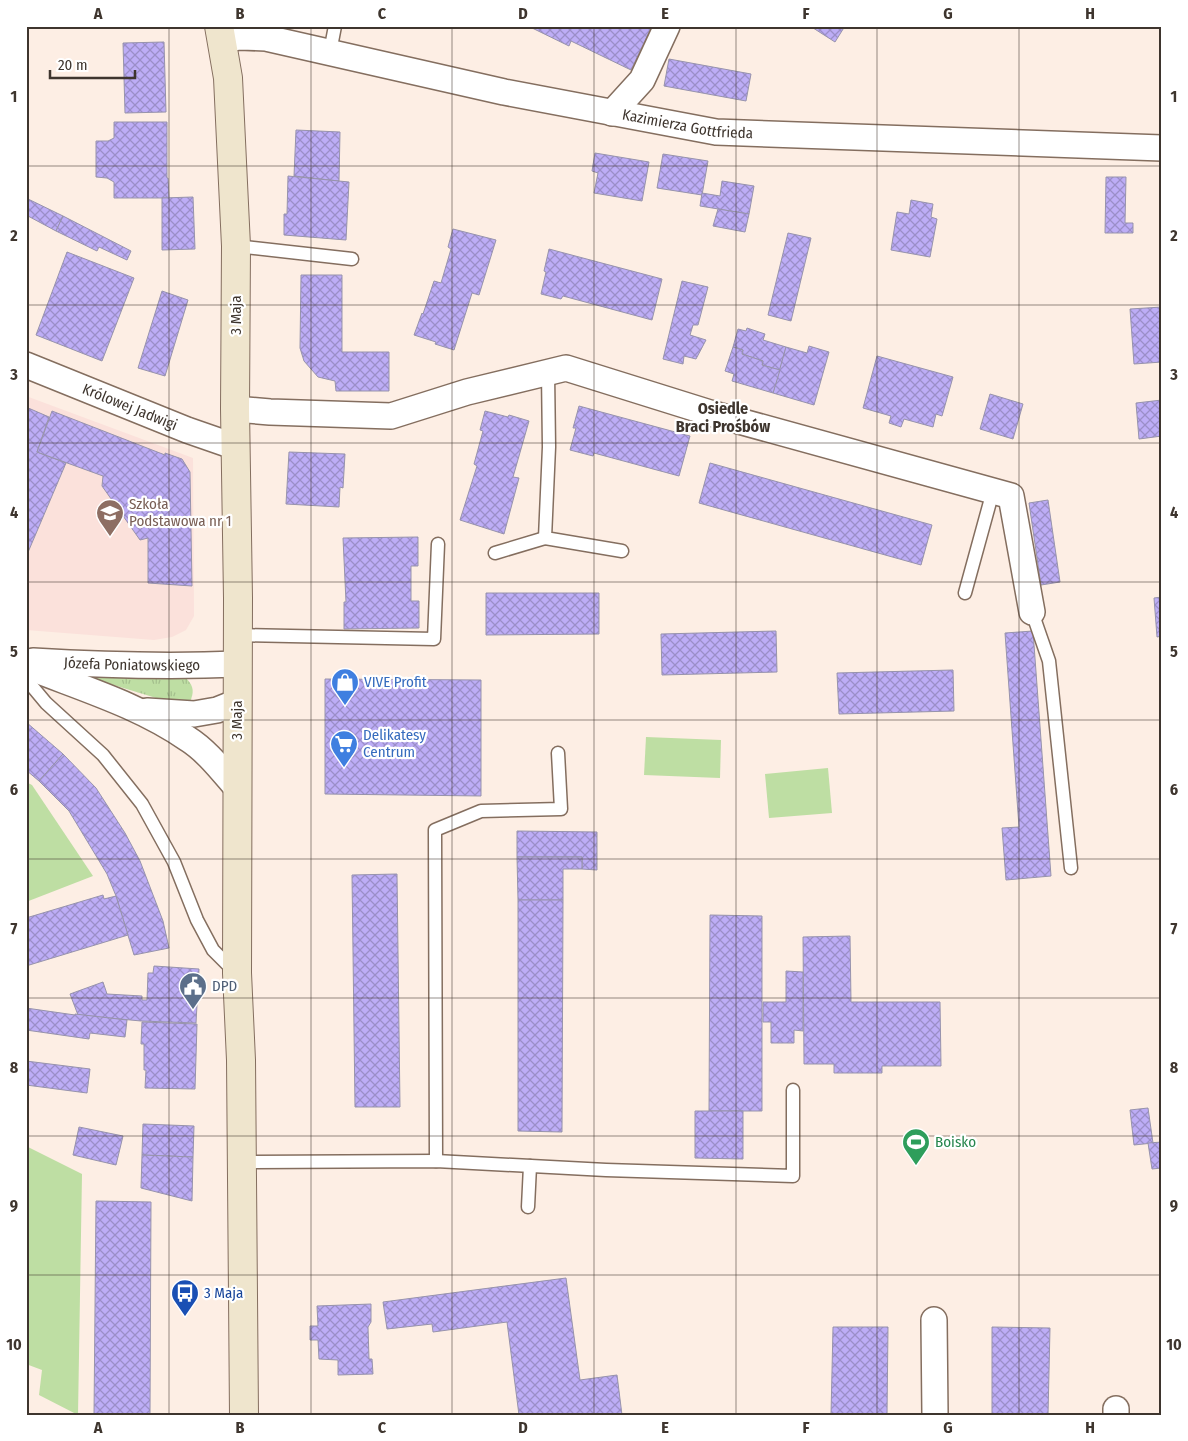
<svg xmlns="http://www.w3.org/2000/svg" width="1188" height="1441" viewBox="0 0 1188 1441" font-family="'Fira Sans Condensed',sans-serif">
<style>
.education{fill:#fbe1db}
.grass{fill:url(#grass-tufts)}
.park{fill:#bedea3}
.building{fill:url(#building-cross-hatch);stroke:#9793ac}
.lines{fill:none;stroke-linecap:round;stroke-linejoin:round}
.lane-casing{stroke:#846e5f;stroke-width:15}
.street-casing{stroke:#846e5f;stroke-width:28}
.secondary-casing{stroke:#846e5f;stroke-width:30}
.lane{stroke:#fff;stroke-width:12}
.street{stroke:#fff;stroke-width:25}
.secondary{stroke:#efe5cd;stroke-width:28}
.grid{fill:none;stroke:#3e352e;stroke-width:1;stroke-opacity:0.55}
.labels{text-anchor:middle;stroke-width:4.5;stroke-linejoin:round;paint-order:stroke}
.street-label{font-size:15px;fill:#3e352e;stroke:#fff}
.education-label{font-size:15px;fill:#785e54;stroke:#fff;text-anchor:start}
.shop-label{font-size:15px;fill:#366cbe;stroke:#fff;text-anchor:start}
.service-label{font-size:15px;fill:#4e5e75;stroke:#fff;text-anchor:start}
.leisure-label{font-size:15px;fill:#27864d;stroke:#fff;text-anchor:start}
.transit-label{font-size:15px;fill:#164399;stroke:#fff;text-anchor:start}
.neighbourhood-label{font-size:16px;font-weight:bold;fill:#3e352e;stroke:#fff}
.neatline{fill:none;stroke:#3e352e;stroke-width:2}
.grid-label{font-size:16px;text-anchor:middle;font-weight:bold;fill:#3e352e}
</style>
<defs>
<pattern id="grass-tufts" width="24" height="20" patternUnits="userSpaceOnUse" patternTransform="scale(1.25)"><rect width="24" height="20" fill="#bedea3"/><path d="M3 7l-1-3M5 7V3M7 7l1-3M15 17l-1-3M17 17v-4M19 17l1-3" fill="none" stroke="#a4bf8d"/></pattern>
<pattern id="building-cross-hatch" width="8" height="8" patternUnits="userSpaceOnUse" patternTransform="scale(1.25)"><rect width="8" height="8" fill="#bdadf6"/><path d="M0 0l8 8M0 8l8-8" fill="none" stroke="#9b8ec8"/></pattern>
</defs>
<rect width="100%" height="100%" fill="#fdeee4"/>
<path class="education" d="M26,396l167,62 1,158 -8,14 -14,7 -18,3 -128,-10z"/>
<path class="grass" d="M95,676l92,3c7,8 7,13 3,23l-11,3 -85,-26z"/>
<g class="park">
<path d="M646,737l75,3 -1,38 -76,-3z"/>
<path d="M828,768l4,45 -63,5 -4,-44z"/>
<path d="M26,782l6,3 61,91 -67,26z"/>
<path d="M26,1146l56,28 -4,241 -39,-20 3,-25 -16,-6z"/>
</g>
<g class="building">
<path d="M528,26h120l3,2 -20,42 -60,-29 -2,5z"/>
<path d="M810,26h35l-10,16z"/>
<path d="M164,42l2,70 -41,1 -2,-70z"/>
<path d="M669,59l82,15 -5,27 -82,-15z"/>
<path d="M114,122h53v56h1l1,20h-55v-16l-7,-4 -11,-1v-36h12l6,-3z"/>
<path d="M296,130l44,2 -1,49 -45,-5z"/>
<path d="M595,153l54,9 -7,39 -48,-8 4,-20 -6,-2z"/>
<path d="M663,154l45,7 -6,34 -45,-7z"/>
<path d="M288,176l61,6 -3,58 -62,-5v-21h3z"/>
<path d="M1106,177h20l-1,46h8v10h-28z"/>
<path d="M722,181l32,5 -5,28 -49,-8 2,-13 18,3z"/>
<path d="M193,197l2,52 -33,1v-52z"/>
<path d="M26,198l37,18 -7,15 -28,-15 -2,3z"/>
<path d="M911,200l22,4 -2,13 6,2 -7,38 -39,-7 6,-38 12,2z"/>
<path d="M718,209l31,5 -4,18 -32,-6z"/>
<path d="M63,216l68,35 -4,9 -28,-13 -2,4 -41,-20z"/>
<path d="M453,229l43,11 -17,55 -7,-2 -18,57 -19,-6 1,-2 -22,-7 8,-22 1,1 11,-33 7,2 10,-34 -3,-2z"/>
<path d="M788,233l23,5 -20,83 -23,-6z"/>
<path d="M549,249l113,30 -10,41 -89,-24 -2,3 -20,-5 5,-22 -2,-1z"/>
<path d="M67,252l67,26 -32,83 -66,-26z"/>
<path d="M301,275h41v77h47v39h-53l-1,-10 -17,-4 -14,-16 -4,-13z"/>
<path d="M682,281l26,6 -10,38h-5l-3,10 16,5 -10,19 -12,-3 -1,8 -20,-5z"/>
<path d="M162,291l26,9 -23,76 -27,-8z"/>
<path d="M1162,307v55l-28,2 -4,-55z"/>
<path d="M747,328l18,6 -2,6 23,7 -6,23 -18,-5 1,-4 -21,-7 1,-4 -10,-3 5,-18 8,2z"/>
<path d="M809,346l20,6 -15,53 -41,-12 13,-46 21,6z"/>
<path d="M733,347l10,3 -1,4 21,7 -1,4 18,5 -7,23 -41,-12 2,-7 -9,-3z"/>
<path d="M877,356l76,21 -11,39 -6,-2 -3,13 -29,-8 -3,8 -12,-4 2,-7 -28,-8z"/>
<path d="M990,394l33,10 -10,35 -33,-10z"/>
<path d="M1162,400v36l-23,3 -3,-36z"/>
<path d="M579,406l111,30 -11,40 -85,-23 -1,3 -23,-6 6,-22h-3z"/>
<path d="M26,407l23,10 -12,35 29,11 -40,94z"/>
<path d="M52,411l113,44v-2l17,6 8,13 2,114 -44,-3v-45l-8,2 -38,-54 1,-10 -66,-24z"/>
<path d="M485,411l23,6 1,-2 20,6 -16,56 6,1 -15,56 -44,-14 17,-54 -3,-2 9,-33 -3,-1z"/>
<path d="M289,452l56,2 -2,34 -3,-1 -1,20 -53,-3z"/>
<path d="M710,463l222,62 -11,40 -222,-62z"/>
<path d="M1048,500l12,82 -19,3 -12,-82z"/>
<path d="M418,537v29h-7v35h8v27l-75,1v-27h2l-3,-64z"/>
<path d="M486,593h113v41l-113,1z"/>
<path d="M1162,597v39l-5,1 -3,-39z"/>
<path d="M776,631l1,41 -115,3 -1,-41z"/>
<path d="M1033,631l18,245 -45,4 -4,-52 17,-1 -14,-194z"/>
<path d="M953,670l1,41 -115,3 -2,-41z"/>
<path d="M325,679l156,1v116l-156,-2z"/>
<path d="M26,722l37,32 -24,27 -13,-11z"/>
<path d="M63,754l33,34 29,45 15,28 23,60 6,27 -35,7 -18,-59 -9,-22 -38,-63 -30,-30z"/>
<path d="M517,831l80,1v38l-15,-1v-12h-65z"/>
<path d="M517,857h65v12h-19v31h-45z"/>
<path d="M397,874l3,233h-45l-3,-232z"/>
<path d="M103,895l1,4 12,-3 12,39 -102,31v-48z"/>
<path d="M518,900h45l-1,232 -44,-1z"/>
<path d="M710,915l52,1v195h-53z"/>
<path d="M850,936l1,66h89l1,64h-59v7h-48v-9h-30l-1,-127z"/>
<path d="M154,966l45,3 -3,54 -55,-2 -63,-6 -8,-21 33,-12 4,12 35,2v4h5l1,-27h5z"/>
<path d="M786,971l17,1v59l-9,-1v13h-23v-21h-8v-20h23z"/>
<path d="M26,1008l49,7v-1l52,6 -2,17 -35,-4 -1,6 -63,-9z"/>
<path d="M142,1022l55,2 -2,65 -50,-1 1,-18h-2v-26h-3z"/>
<path d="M26,1061l64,8 -3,24 -61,-8z"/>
<path d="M1148,1108l5,35 -19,2 -4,-35z"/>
<path d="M695,1111h48v48l-48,-1z"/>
<path d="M143,1124l51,2 -1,31 -51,-2z"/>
<path d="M79,1127l44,9 -7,29 -43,-10z"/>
<path d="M1162,1142v26l-10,1 -4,-26z"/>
<path d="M142,1155l51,2 -1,44 -51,-13z"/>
<path d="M96,1201l55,1 -1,213h-56z"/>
<path d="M566,1278l14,102 37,-5 5,40h-103l-12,-93 -74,10 -1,-8 -45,5 -4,-27z"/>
<path d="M371,1304v18l-3,5 1,32h3l1,15 -35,1v-15l-19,-1 -1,-19h-8v-14h8l-1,-20z"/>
<path d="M833,1327h55l-1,88h-56z"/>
<path d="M992,1327l58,1 -2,87h-56z"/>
</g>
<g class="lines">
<g class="lane-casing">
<g id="lane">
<path d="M330,52l5,-26"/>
<path d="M236,246l116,13"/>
<path d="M548,373l1,74 -4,91 77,13"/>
<path d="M495,553l50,-15"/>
<path d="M965,593l28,-102"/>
<path d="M1032,612l17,49 22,207"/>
<path d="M237,635l197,4 4,-95"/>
<path d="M26,679l20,24 57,52 39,49 32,58 23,58 16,30 22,22"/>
<path d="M436,1161l-1,-331 46,-19 80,-2 -3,-56"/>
<path d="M241,1162l195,-1 170,9 187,6v-86"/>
<path d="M528,1207l2,-41"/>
</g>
</g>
<g class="street-casing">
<g id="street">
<path id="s1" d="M222,40l18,-3 26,1 238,54 212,40 446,16"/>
<path d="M612,113l30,-33 25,-54"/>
<path id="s2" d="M26,365l161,65 49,17"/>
<path d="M235,409l35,3 121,4 76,-24 99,-24 144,45 301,83 21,116"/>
<path id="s3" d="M33,661c68,4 136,6 204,3"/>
<path d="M26,666c55,22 113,39 162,73 19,12 34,32 49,49"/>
<path d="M147,711l47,3 23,-4 20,-8"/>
<path d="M934,1320l1,95"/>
<path d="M1116,1415v-6"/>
</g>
</g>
<g class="secondary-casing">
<path id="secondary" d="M219,26l9,52 8,168 -1,163 3,189 -1,375 4,87 3,355"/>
</g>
<use href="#lane" class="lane"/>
<use href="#street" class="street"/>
<use href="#secondary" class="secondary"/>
</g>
<path class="grid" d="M169,26v1389M311,26v1389M452,26v1389M594,26v1389M736,26v1389M877,26v1389M1019,26v1389M26,166h1136M26,305h1136M26,443h1136M26,582h1136M26,720h1136M26,859h1136M26,998h1136M26,1136h1136M26,1275h1136"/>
<defs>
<g id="school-pin" transform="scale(1.4375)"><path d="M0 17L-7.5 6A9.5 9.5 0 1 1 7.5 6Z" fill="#8d6e63" stroke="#fff"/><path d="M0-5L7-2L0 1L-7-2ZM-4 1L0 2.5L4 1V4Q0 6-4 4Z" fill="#fff"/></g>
<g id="shop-pin" transform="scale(1.4375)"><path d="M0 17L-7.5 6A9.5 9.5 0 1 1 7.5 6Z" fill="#3f7fe0" stroke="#fff"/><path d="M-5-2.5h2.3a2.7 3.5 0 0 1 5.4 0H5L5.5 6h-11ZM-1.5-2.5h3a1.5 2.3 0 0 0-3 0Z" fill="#fff"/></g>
<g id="supermarket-pin" transform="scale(1.4375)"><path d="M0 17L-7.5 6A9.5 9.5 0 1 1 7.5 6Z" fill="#3f7fe0" stroke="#fff"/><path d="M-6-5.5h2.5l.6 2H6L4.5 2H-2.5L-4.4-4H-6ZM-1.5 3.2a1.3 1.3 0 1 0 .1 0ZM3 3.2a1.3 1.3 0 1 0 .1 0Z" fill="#fff"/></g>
<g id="civic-pin" transform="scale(1.4375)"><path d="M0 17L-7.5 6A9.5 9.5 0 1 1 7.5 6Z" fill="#5c6f8a" stroke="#fff"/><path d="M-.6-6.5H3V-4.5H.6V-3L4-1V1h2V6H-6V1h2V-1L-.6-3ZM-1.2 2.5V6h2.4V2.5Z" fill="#fff"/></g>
<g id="stadium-pin" transform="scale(1.4375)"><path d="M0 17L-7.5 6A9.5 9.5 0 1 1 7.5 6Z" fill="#2e9e5b" stroke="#fff"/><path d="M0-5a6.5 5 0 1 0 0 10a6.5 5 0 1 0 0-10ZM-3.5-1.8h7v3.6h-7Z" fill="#fff"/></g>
<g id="bus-pin" transform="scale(1.4375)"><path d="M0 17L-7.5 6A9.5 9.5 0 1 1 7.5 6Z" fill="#1a4fb4" stroke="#fff"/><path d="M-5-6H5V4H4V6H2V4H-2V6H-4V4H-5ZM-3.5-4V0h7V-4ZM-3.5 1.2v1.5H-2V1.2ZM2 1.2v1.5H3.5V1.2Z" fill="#fff"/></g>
</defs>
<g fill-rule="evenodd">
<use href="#school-pin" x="110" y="513"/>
<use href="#shop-pin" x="345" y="682"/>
<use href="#supermarket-pin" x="344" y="744"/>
<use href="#civic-pin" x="193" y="986"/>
<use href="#stadium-pin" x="916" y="1142"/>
<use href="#bus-pin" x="185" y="1293"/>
</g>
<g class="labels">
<g class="street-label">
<text dy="5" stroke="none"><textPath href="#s1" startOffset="475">Kazimierza Gottfrieda</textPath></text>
<text transform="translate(236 315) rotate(-90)" y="5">3 Maja</text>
<text dy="5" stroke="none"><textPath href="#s2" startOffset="112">Królowej Jadwigi</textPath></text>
<text dy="5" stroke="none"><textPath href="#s3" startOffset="99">Józefa Poniatowskiego</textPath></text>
<text transform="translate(237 720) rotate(-90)" y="5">3 Maja</text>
</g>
<g class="education-label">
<text x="129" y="509">Szkoła<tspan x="129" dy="17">Podstawowa nr 1</tspan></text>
</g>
<g class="shop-label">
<text x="364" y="687">VIVE Profit</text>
<text x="363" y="740">Delikatesy<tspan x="363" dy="17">Centrum</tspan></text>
</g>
<g class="service-label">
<text x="212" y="991">DPD</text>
</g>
<g class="leisure-label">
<text x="935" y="1147">Boisko</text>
</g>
<g class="transit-label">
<text x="204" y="1298">3 Maja</text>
</g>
<g class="neighbourhood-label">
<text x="723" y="414">Osiedle<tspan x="723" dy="18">Braci Prośbów</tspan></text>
</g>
</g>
<rect width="1188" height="1441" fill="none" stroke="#ffffff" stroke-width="55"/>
<path d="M50 70v8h85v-8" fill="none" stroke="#3e352e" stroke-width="2.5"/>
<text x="58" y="70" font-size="15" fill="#3e352e" stroke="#ffffff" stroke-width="4" paint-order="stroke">20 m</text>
<rect x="28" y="28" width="1132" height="1386" class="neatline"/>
<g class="grid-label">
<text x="98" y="19">A</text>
<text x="240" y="19">B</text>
<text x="382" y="19">C</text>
<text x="523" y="19">D</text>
<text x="665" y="19">E</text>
<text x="806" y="19">F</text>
<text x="948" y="19">G</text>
<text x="1090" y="19">H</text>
<text x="14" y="102">1</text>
<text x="1174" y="102">1</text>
<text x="14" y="241">2</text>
<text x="1174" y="241">2</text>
<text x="14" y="380">3</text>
<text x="1174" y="380">3</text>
<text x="14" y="518">4</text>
<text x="1174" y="518">4</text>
<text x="14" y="657">5</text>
<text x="1174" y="657">5</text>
<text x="14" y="795">6</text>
<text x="1174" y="795">6</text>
<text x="14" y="934">7</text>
<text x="1174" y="934">7</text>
<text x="14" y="1073">8</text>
<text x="1174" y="1073">8</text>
<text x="14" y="1211">9</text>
<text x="1174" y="1211">9</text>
<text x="14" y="1350">10</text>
<text x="1174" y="1350">10</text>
<text x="98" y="1433">A</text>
<text x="240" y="1433">B</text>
<text x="382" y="1433">C</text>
<text x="523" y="1433">D</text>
<text x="665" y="1433">E</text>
<text x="806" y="1433">F</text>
<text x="948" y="1433">G</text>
<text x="1090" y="1433">H</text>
</g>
</svg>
